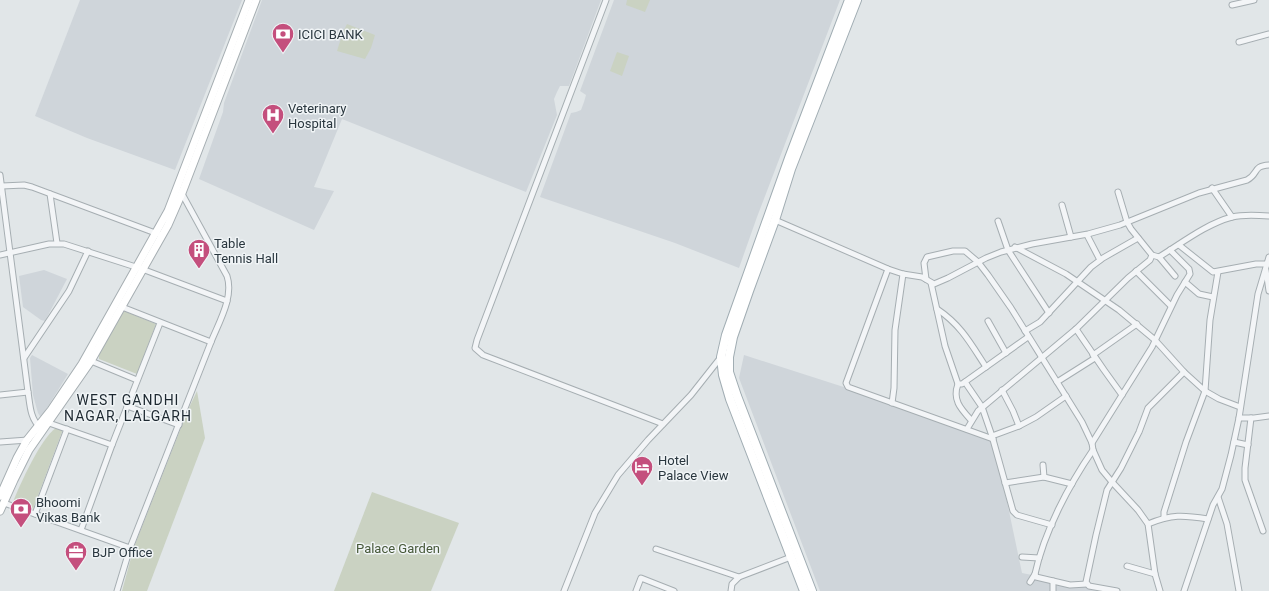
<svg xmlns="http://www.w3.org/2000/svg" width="1269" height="591" viewBox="0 0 1269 591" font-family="Roboto,sans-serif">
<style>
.built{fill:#cfd5da}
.green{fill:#cad2c2}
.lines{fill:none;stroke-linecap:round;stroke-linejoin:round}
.street-casing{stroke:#a6aeb2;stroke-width:7}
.secondary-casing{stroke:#a6aeb2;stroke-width:9}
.primary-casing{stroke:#a1adb3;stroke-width:10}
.street{stroke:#f3f5f7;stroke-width:5}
.secondary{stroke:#fff;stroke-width:7}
.primary{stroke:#fff;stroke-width:8}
.labels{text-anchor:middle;stroke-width:3;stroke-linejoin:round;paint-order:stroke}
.poi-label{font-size:13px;fill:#2a373f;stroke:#f0f4f6;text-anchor:start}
.park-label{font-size:13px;fill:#475939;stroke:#f0f4f6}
.neighbourhood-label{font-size:14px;letter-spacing:1px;fill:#1d2830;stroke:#f0f4f6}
</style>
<rect width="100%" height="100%" fill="#e1e6e8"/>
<g class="built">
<path d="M80,0h162l-67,170 -88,-32 -52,-22z"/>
<path d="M262,0h339l-32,86h-9l-3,6 -3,7 3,16 -31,77 -54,-21 -130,-52 -28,68 20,4 -20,39 -115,-51 24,-67 1,-9z"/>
<path d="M614,0h226l-83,217 -18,51 -64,-25 -135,-46 31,-84 5,-1 5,-2 3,-8 2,-7 -6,-4z"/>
<path d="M44,270l23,9 -22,42 -4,-1 -18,-13 -4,-31z"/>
<path d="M32,355l36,19 -26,42h-2l-2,-3 -5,-18 -3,-37z"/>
<path d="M744,355l249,80 29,138 90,18h-292l-81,-213z"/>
</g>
<g class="green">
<path d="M627,0h23l-5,12 -19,-7z"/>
<path d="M347,24l28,11 -4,13 -6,11 -28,-8 6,-19z"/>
<path d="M617,52l12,4 -7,20 -12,-5z"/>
<path d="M124,311l32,13 -19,50 -38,-15v-5z"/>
<path d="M197,391l8,47 -58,153h-25l12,-44 54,-137z"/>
<path d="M56,428l6,1v3l-29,77 -20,-7c7,-18 28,-64 43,-74z"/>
<path d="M372,492l87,31 -28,68h-97z"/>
</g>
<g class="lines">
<g class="street-casing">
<g id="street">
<path d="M606,0l-129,340 -2,8 8,7 180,69"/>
<path d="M1232,5l22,-5"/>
<path d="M1239,42l30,-8"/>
<path d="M0,175l28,217c2,12 2,27 12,35"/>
<path d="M2,186l22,-1 8,2 126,47"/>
<path d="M1212,188l20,29"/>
<path d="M181,192l46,84c7,21 -8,46 -16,66"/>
<path d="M1118,192l9,30 4,7 21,26 7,2 16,19"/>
<path d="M50,194l7,49"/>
<path d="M1062,205l9,32"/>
<path d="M775,220l113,49 15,5 19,3 12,7 14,-6 38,-20 15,-6 31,-8 56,-10 32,-9 79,-32 48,-13c12,-6 5,-14 22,-15"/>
<path d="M998,221l10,29 41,63"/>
<path d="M1087,235l13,25"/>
<path d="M1179,245l34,27 43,-8h12"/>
<path d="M1015,247l51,27 53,36 36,30 29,32 21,19 14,8 21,8"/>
<path d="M0,255l49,-11h15l78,25 85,32"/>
<path d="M1159,257c23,-14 47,-33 73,-40 12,-3 25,-2 37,-1"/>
<path d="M888,269l-42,114 2,4 145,52"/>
<path d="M1266,270l3,21"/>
<path d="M1136,271l35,35"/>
<path d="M926,279l-2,-16 3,-6 26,-6h12l13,11 10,13 23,33 71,114 10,21 1,7 9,20 10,12 26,28 10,14 7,50 5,17"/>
<path d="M1185,282l14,12 14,3"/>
<path d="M931,283l14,63 13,38h4l66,-47"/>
<path d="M937,309c24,16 34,35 49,58"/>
<path d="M988,321l18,32"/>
<path d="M1076,329l28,41 18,25"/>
<path d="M1025,331l15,-9 51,-55 12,-9 35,-20"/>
<path d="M1093,355l44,-31"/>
<path d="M24,358l45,-67 19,-40"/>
<path d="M91,361l46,19"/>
<path d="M965,382l17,25 10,29 21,75 4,4 35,10"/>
<path d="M1057,382l38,-24"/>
<path d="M958,384c-6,16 3,25 13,36"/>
<path d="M1002,390l11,21 6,15"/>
<path d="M0,395l28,-3"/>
<path d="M892,403l2,-15 1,-58 8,-56"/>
<path d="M127,406l52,19"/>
<path d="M1239,418h15l15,-2"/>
<path d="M1251,418l-6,50v12l18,51"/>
<path d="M49,423l63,22"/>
<path d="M967,429l11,-18 98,-82 52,-51 22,-18 2,-5"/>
<path d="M992,436l27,-10 17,-9 30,-21"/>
<path d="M0,442l28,-2"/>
<path d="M1234,442l14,3"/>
<path d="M1092,443l60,-96 25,-52 13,-21 -1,-5 -19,-19"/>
<path d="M1043,465l1,12 28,7"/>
<path d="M1005,483l39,-6"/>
<path d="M1218,497l9,27 12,67"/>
<path d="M4,503l126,45"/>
<path d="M35,514l32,-85"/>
<path d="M1164,518v-6l22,-70 19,-51 5,-71 8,-48"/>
<path d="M1148,524c24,-10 35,-9 60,-5"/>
<path d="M81,530l31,-85 48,-122"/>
<path d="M656,549l83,28"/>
<path d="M1022,557l17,1"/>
<path d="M1127,566l28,8"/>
<path d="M1030,582l5,-8"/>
<path d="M1087,584l-17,1 -34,-8 -1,-3c9,-42 34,-89 58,-124"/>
<path d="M117,591l13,-43 81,-206 -89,-35"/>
<path d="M564,591l31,-78 23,-38 30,-35 43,-45 30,-38"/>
<path d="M636,591l5,-13 33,13"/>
<path d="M731,591l1,-7 7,-7 52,-20"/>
<path d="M1053,591v-10"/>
<path d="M1117,591l-28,-5 -3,-4 10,-47 11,-45 14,-22 18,-36 9,-24 36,-36"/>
<path d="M1184,591l29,-86 9,-16 9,-34 8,-37 19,-124 11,-37"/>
</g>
</g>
<g class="secondary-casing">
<g id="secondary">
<path d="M0,496l17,-38 10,-18 24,-30 31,-46 86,-153 81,-211"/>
<path d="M0,511l14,-31 15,-30 62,-89 77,-136 14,-32 74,-193"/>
</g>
</g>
<g class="primary-casing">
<g id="primary">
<path d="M804,591l-74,-192 -7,-24 -2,-18 5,-22 63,-177 60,-158"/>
<path d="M812,591l-75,-195 -8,-24v-15l4,-20 16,-46 26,-71 16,-51 66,-169"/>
</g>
</g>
<use href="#street" class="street"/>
<use href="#secondary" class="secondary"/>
<use href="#primary" class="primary"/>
</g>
<defs>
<g id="bank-pin" transform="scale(1.15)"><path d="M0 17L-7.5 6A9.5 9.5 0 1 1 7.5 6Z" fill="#c44f7d" stroke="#f0f4f6"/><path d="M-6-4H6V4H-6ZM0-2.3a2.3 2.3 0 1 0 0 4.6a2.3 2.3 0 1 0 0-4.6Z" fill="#fff"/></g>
<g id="hospital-pin" transform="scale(1.15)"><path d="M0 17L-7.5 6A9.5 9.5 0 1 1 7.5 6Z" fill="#c44f7d" stroke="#f0f4f6"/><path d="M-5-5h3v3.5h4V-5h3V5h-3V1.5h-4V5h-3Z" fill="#fff"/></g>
<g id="building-pin" transform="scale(1.15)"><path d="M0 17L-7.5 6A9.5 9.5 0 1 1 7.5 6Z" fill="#c44f7d" stroke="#f0f4f6"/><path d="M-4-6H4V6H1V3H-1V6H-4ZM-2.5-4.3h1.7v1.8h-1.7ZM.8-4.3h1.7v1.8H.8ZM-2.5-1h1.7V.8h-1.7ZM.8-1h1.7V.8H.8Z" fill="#fff"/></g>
<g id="hotel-pin" transform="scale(1.15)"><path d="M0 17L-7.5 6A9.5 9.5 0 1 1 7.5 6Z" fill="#c44f7d" stroke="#f0f4f6"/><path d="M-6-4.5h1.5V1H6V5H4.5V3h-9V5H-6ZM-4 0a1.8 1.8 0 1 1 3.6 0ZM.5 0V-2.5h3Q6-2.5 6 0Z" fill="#fff"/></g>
<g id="office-pin" transform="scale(1.15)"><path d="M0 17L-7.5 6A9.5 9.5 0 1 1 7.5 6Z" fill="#c44f7d" stroke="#f0f4f6"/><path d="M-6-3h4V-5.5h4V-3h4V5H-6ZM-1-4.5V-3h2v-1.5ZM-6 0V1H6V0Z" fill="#fff"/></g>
</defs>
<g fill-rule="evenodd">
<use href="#bank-pin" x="283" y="34"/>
<use href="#hospital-pin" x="273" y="115"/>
<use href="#building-pin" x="199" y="250"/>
<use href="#hotel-pin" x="642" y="467"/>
<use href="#bank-pin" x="21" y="509"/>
<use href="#office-pin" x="76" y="552"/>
</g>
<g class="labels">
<g class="poi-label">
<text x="298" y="39">ICICI BANK</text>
<text x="288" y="113">Veterinary<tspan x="288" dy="15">Hospital</tspan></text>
<text x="214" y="248">Table<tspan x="214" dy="15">Tennis Hall</tspan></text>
<text x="658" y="465">Hotel<tspan x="658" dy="15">Palace View</tspan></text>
<text x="36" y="507">Bhoomi<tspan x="36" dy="15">Vikas Bank</tspan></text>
<text x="92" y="557">BJP Office</text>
</g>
<g class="park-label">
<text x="398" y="553">Palace Garden</text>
</g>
<g class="neighbourhood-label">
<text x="128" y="405">WEST GANDHI<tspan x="128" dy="16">NAGAR, LALGARH</tspan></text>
</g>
</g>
</svg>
